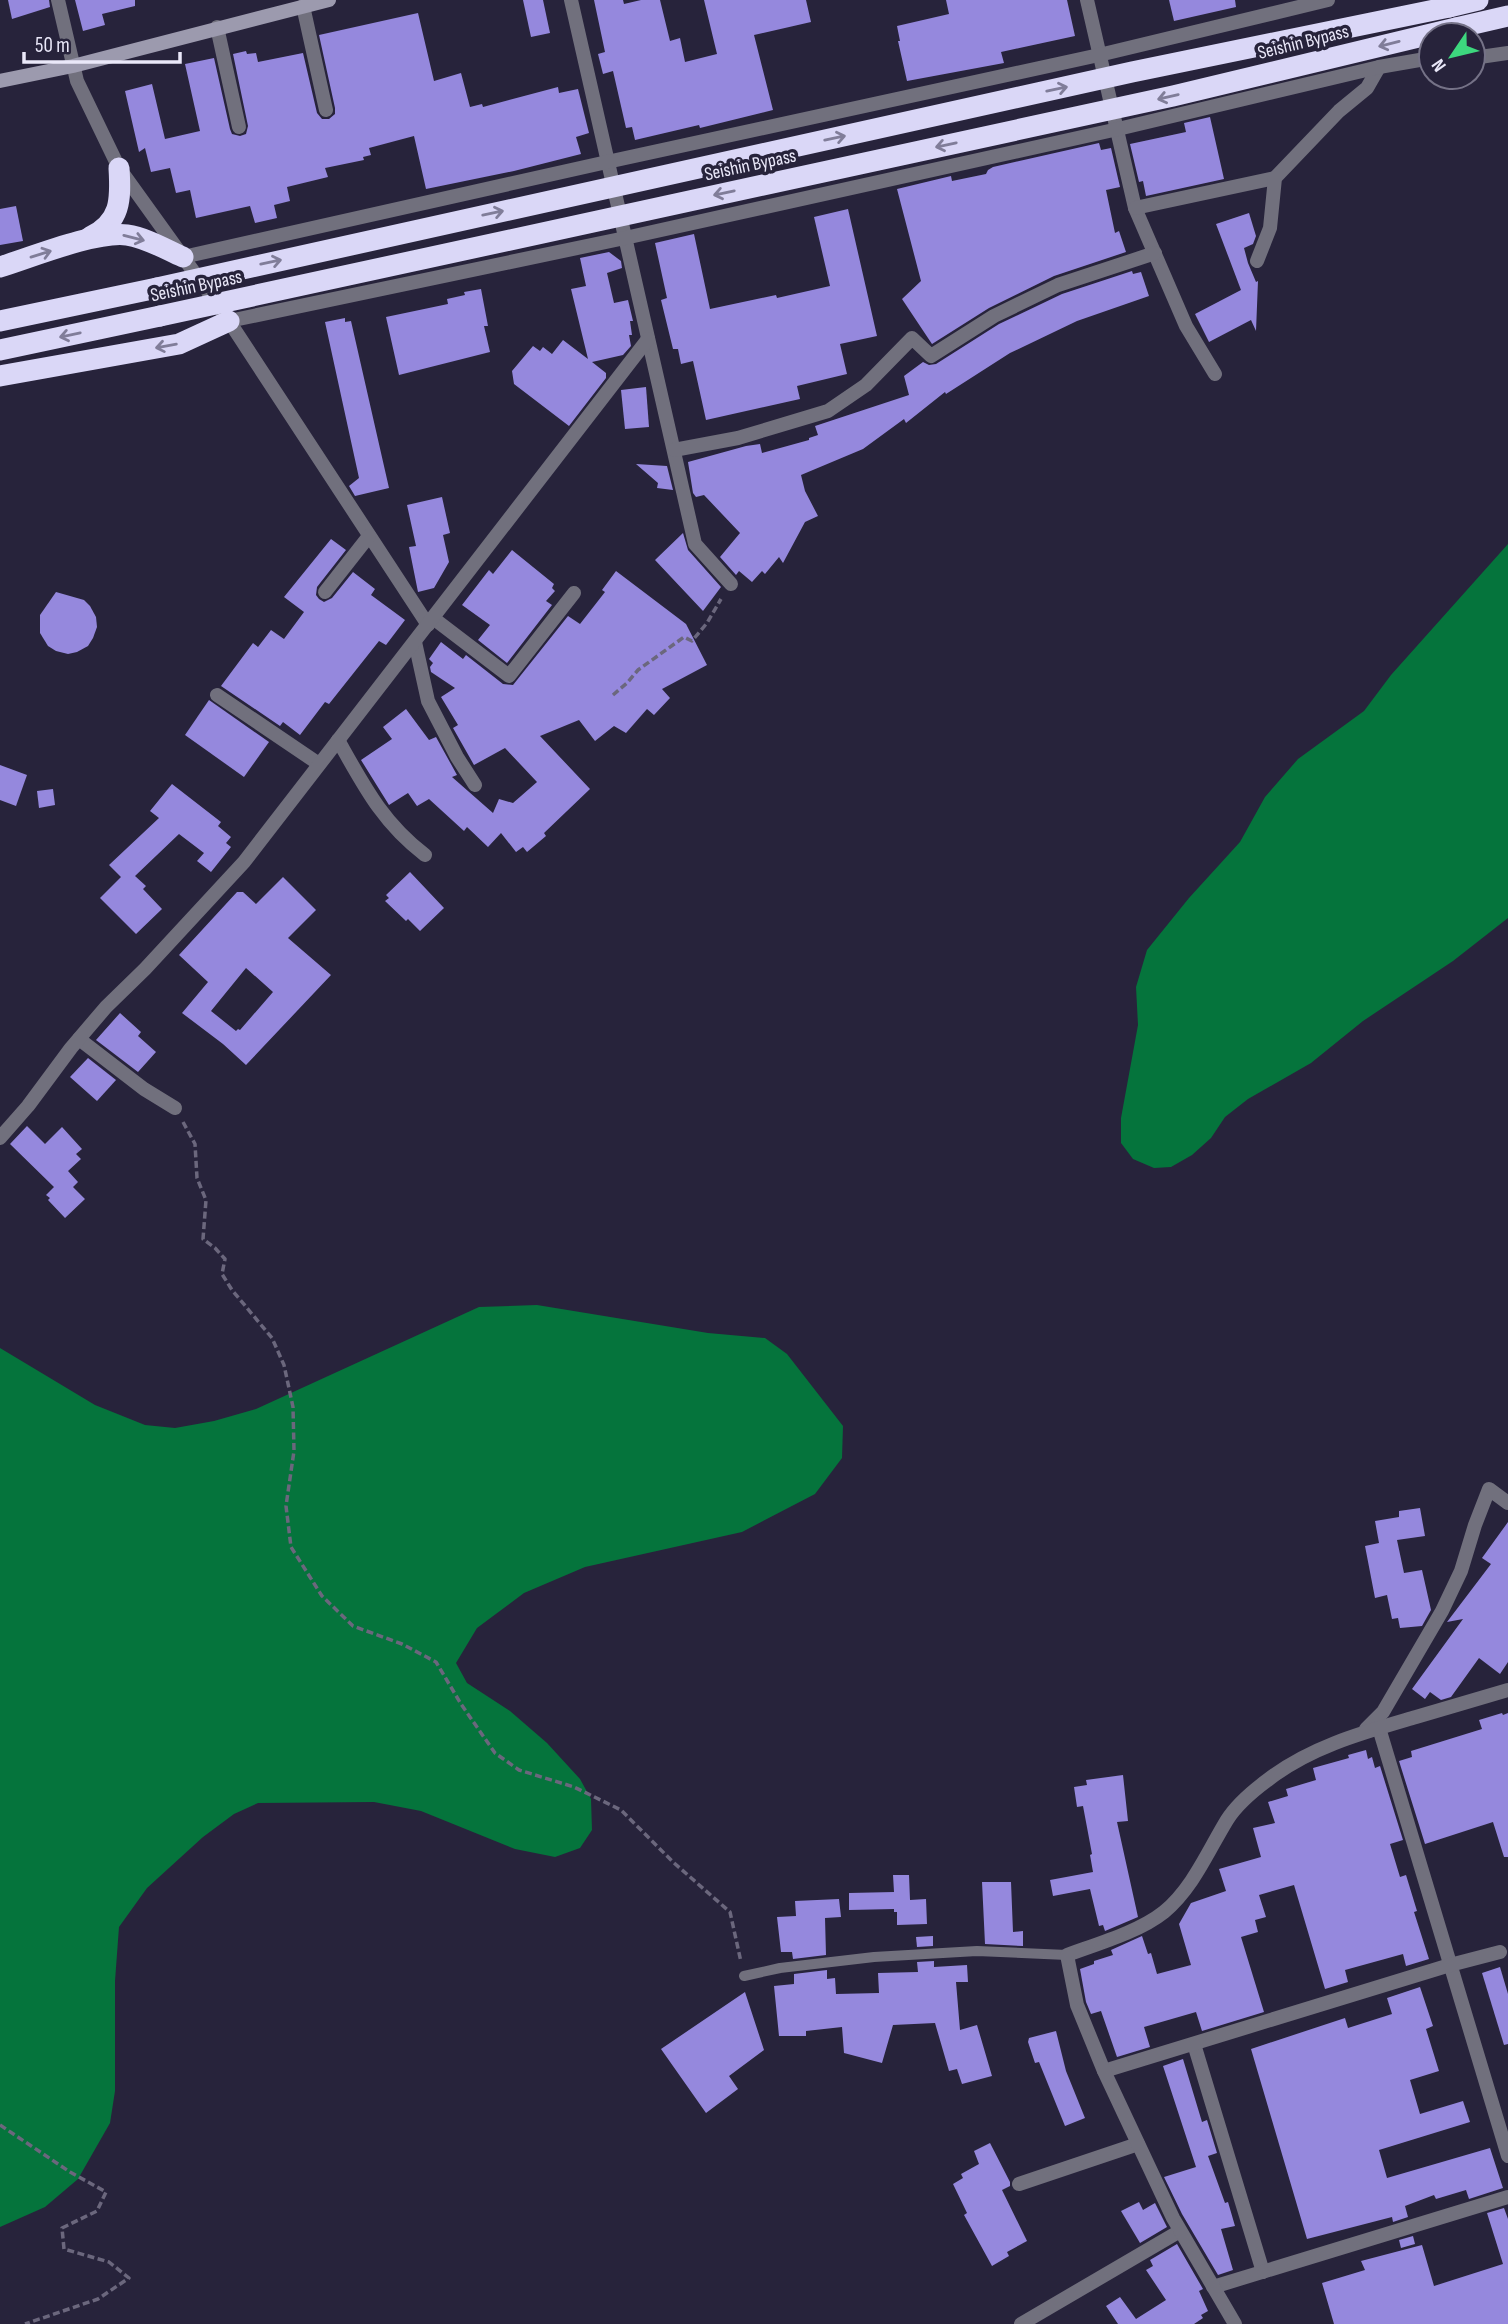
<svg xmlns="http://www.w3.org/2000/svg" width="1508" height="2324" viewBox="0 0 1508 2324" font-family="'Sofia Sans Condensed',sans-serif">
<style>
.forest{fill:#05743c}
.building{fill:#9588dd;fill-rule:evenodd}
.lines{fill:none;stroke-linecap:round;stroke-linejoin:round}
.path{stroke:#6b677d;stroke-width:3.5;stroke-dasharray:7 3.5;stroke-linecap:butt}
.lane{stroke:#71707d;stroke-width:10}
.street{stroke:#71707d;stroke-width:14}
.secondary{stroke:#9c9aae;stroke-width:14}
.highway{stroke:#dad7f7;stroke-width:21}
.highway-bridge{stroke:#dad7f7;stroke-width:21}
.oneway{stroke:#807d99}
.labels{text-anchor:middle;stroke-width:7;stroke-linejoin:round;paint-order:stroke}
.street-label{font-size:19px;fill:#eae8f9;stroke:#27233b}
</style>
<rect width="100%" height="100%" fill="#27233b"/>
<g class="forest">
<path d="M1508,544v374l-55,43 -90,60 -52,42 -63,36 -23,18 -14,21 -19,17 -21,12 -17,1 -21,-9 -12,-16v-25l17,-93 -2,-38 11,-37 42,-52 51,-56 25,-45 33,-38 66,-48 27,-36z"/>
<path d="M537,1305l171,28 57,5 22,16 56,72 -1,32 -27,36 -73,38 -157,35 -61,26 -47,35 -21,35 11,20 43,28 37,32 33,36 11,20 1,31 -12,18 -25,9 -40,-8 -94,-38 -47,-9 -116,1 -24,11 -31,23 -56,51 -28,39 -4,54v110l-5,32 -32,56 -33,28 -45,20v-879l95,57 50,20 30,3 39,-7 42,-12 223,-102z"/>
</g>
<g class="building">
<path d="M8,0h41l1,7 -38,12z"/>
<path d="M75,0h60v6l-33,8 3,11 -22,6z"/>
<path d="M523,0h20l7,33 -19,4z"/>
<path d="M594,0h29l1,4 17,-4h19l10,41 10,-3 5,24 32,-8 -13,-54h102l5,22 -57,13 19,75 -73,18 -1,-3 -64,15 -3,-13 -6,1 -13,-57 -10,3 -5,-20 7,-2z"/>
<path d="M946,0h121l8,36 -74,16 3,11 -97,18 -9,-40h2l-3,-15 52,-12z"/>
<path d="M1169,0h66l1,7 -62,14z"/>
<path d="M418,13l16,68 27,-8 9,34 12,-3 1,3 75,-20 1,6 19,-4 11,44 -13,4 5,17 -67,17 -88,18 -12,-53 -45,12 2,7 -8,2 1,3 -39,8 3,9 -41,10 3,14 -16,4 3,13 -22,5 -5,-17 -54,12 -6,-28 -14,3 -6,-25 -19,4 -6,-24 -6,4 -14,-61 27,-7 13,55 35,-8 -15,-67 29,-6 16,71 2,5 8,2 6,-2 2,-8 -15,-72 13,-3 1,3 9,-1 2,9 45,-9 14,60 5,6h7l6,-5v-6l-16,-73z"/>
<path d="M1210,117l14,62 -78,17 -3,-15 -4,1 -9,-38 56,-12 -2,-9z"/>
<path d="M1099,143l2,7 10,-2 9,39 -14,3 9,43 4,-2 7,21 -72,24 -65,32 -57,36 -30,-45 19,-18 -24,-92 54,-13 1,5 34,-7 2,-4 5,-3z"/>
<path d="M16,206l7,35 -23,4v-36z"/>
<path d="M848,209l29,127 -37,8 7,30 -50,12 3,13 -94,21 -13,-59 -12,3 -3,-15h-5l-12,-49 6,-2 -12,-55 39,-9 16,75 66,-14 1,3 53,-12 -16,-69z"/>
<path d="M1249,213l7,23 -3,8 -9,4 4,15 8,19 2,-1 -2,50 -5,-11 -42,22 -14,-28 46,-24 -25,-66z"/>
<path d="M609,252l12,9 1,7 -15,5 7,30 14,-3 5,21h-3l2,14h-3l2,11 -8,9 -31,7 14,11v5l-37,48 -55,-42 -2,-13 21,-25 7,5 3,-4 9,7 11,-14 25,19 -17,-70 15,-3 -6,-28z"/>
<path d="M1132,271l1,3 8,-2 8,24 -72,25 -67,32 -64,41 -1,-2 -39,31 -2,-4 -41,30 -62,26 4,16 13,25 -13,6 -22,41 -4,-6 -14,17 -3,-3 -10,11 -13,-11 -3,4 -16,-18 20,-24 -36,-38 -8,2 -3,-4 -5,-31 58,-16 14,-2 2,9 47,-13v-2l9,-3 -3,-9 94,-31 -5,-19 19,-14 6,3 7,-1 63,-40 63,-30z"/>
<path d="M481,289l7,37h-4l6,26 -91,23 -13,-58 62,-13 -1,-5 18,-4 -1,-3z"/>
<path d="M345,318v4l6,-1 38,167 -34,8 -6,-10 10,-8 -34,-156z"/>
<path d="M646,387l3,40 -24,2 -4,-39z"/>
<path d="M636,464l31,2 6,24 -16,-2 1,-5z"/>
<path d="M442,497l8,36 -7,2 6,27 -15,26 -16,4 -9,-45 7,-1 -9,-41z"/>
<path d="M683,533l5,17 33,37 -18,24 -48,-51z"/>
<path d="M331,539l15,11 -29,37 -1,8 3,4 5,3 8,-4 21,-26 22,17 -4,6 34,25 -19,25 -7,-4 -50,63 -4,-2 -25,33 -17,-13 -3,4 -59,-40 32,-43 5,4 13,-17 13,9 20,-27 -20,-15z"/>
<path d="M512,550l42,34 -2,4 3,3 -9,10 6,4 -45,58 -29,-23 12,-15 -28,-20 27,-35 4,4z"/>
<path d="M616,571l70,53 21,41 -45,24 8,9 -16,17 -7,-6 -21,24 -12,-7 -19,15 -16,-21 -39,16 50,53 -46,44 2,3 -19,16 -4,-5 -7,5 -15,-19 -13,14 -21,-20 -3,4 -35,-32 -12,7 -9,-13 -19,12 -28,-45 31,-21 -9,-12 23,-18 23,31 7,-3 21,38 -5,2 41,36 6,-14 14,4 24,-21 -32,-34 -31,17 -21,-37 5,-3 -17,-28 14,-9 -24,-16 -1,-5 3,-4 -4,-4 12,-17 22,17 3,-4 37,29 10,1 55,-69 12,8 25,-32 -3,-2z"/>
<path d="M56,592l28,8 6,6 6,11 1,10 -4,11 -5,8 -11,6 -9,2 -12,-3 -8,-5 -8,-13v-18z"/>
<path d="M209,700l60,42 -25,35 -59,-42z"/>
<path d="M0,765l27,10 -11,31 -16,-6z"/>
<path d="M172,784l49,38 -3,4 13,11 -5,6 5,4 -20,25 -14,-11 7,-8 -25,-19 -44,42 11,10 -3,3 19,20 -26,25 -36,-36 21,-21 -12,-12 50,-47 -9,-7z"/>
<path d="M53,789l2,16 -16,3 -2,-17z"/>
<path d="M410,872l34,36 -24,23 -12,-12 -2,2 -21,-20 4,-3 -3,-3z"/>
<path d="M283,877l33,33 -28,28 43,37 -85,90 -23,-21 -41,-31 26,-31 -29,-27 58,-63h6l13,12zM246,968l27,24 -33,38 -2,-1 -2,2 -25,-20z"/>
<path d="M120,1013l21,19 -3,4 18,16 -18,20 -42,-32z"/>
<path d="M88,1058l28,22 -19,21 -27,-24z"/>
<path d="M27,1126l18,18 17,-17 20,22 -6,5 5,5 -13,12 10,11 -5,5 12,12 -20,19 -17,-18 2,-2 -4,-3 8,-8 -44,-43z"/>
<path d="M1420,1508l5,28 -28,4 7,33 18,-3 9,40 -9,16 -22,2 -2,-10 -6,1 -5,-24 -12,3 -10,-52 14,-3 -4,-22 24,-4v-6z"/>
<path d="M1508,1522v140l-8,12 -21,-16 -28,39 -10,3 -11,-8 -5,7 -13,-10 51,-70 -16,3 44,-58 -9,-6z"/>
<path d="M1502,1713l1,2 5,-2v144h-4l-11,-35 -68,22 -26,-83 13,-4 -1,-6 71,-22 -3,-9z"/>
<path d="M1366,1750l2,9 4,-2 3,11 5,-2 23,74 -13,4 10,33 6,-2 11,36 -3,1 15,47 -23,7 -3,-12 -58,16 3,12 -23,7 -31,-104 -35,10 7,22 -11,3 3,12 -17,5 23,75 -62,19 -6,-19 -52,15 6,20 -33,10 -16,-46 -10,3 -5,-12 -6,-33 14,-5v-3l19,-6 -2,-5 31,-14 6,18 3,-1 6,21 34,-9 -12,-41 12,-21 35,-12 -7,-22 42,-12 -8,-29 22,-5 -7,-21 20,-6 -2,-7 30,-9 -3,-12 36,-10 -1,-3z"/>
<path d="M1123,1775l5,46 -11,1 21,95 -33,14 -2,-6 -4,1 -9,-37 -37,7 -3,-16 43,-8 -3,-17 2,-1 -9,-48 -6,1 -3,-20 13,-2 -1,-5z"/>
<path d="M893,1875h16l1,25 16,-1 1,25 -30,1v-13h-3v-3l-45,1v-17l45,-1z"/>
<path d="M982,1882h29l2,50 10,-1v15l-38,-2z"/>
<path d="M839,1899l2,18 -16,1 1,37 -33,4 -1,-7h-11l-4,-35 19,-1 -1,-15z"/>
<path d="M933,1936v10l-16,1 -1,-10z"/>
<path d="M934,1961v6l33,-2 1,17h-12l4,48 17,-5 15,51 -30,8 -5,-15 -8,2 -14,-48 -42,2 -11,38 -38,-10 -2,-26 -36,4v5h-27l-5,-50 20,-2v-10l33,-4v9l8,-1 1,16 43,-1 -1,-20 40,-1 -1,-10z"/>
<path d="M1500,1967l8,27v50l-4,1 -22,-72z"/>
<path d="M1420,1987l13,39 -7,3 13,42 -29,9 10,34 43,-13 7,21 -91,28 8,28 103,-30 13,40 -34,11 -3,-9 -30,9 -2,-4 -29,11 3,11 -15,5 -1,-5 -85,22 -56,-190 94,-31 3,10 44,-14 -5,-16z"/>
<path d="M745,1992l19,58 -35,26 9,13 -32,24 -45,-64z"/>
<path d="M1056,2031l10,40 19,47 -20,8 -26,-64 -4,1 -7,-21 1,-4z"/>
<path d="M1183,2059l19,63 5,-2 10,33 -9,3 17,47 3,-1 7,24 -14,3 12,41 -15,5 -36,-61 -18,-37 32,-10 -33,-101z"/>
<path d="M990,2143l20,39v4l-8,4 25,51 -20,11 2,4 -17,10 -28,-51 3,-2 -14,-29 10,-6 -2,-4 18,-10 -5,-13z"/>
<path d="M1139,2202l4,8 12,-7 12,24 -27,16 -19,-32z"/>
<path d="M1504,2208l4,11v105h-174l-12,-41 43,-13 -4,-9 61,-16 12,41 69,-22 -16,-51z"/>
<path d="M1413,2236l2,8 -14,4 -2,-8z"/>
<path d="M1177,2244l26,45 -4,2 9,20 -7,4 2,3 -9,6h-76l-12,-18 14,-9 16,22 30,-19 -20,-30 7,-4 -3,-6z"/>
</g>
<g class="lines">
<g class="path">
<path d="M613,695l14,-12 11,-13 46,-33 8,4 15,-18 14,-24"/>
<path d="M183,1122l12,22 2,34 9,22 -3,39 12,9 10,11 -3,15 10,16 40,48 12,27 9,42 1,44 -8,55 5,41 31,49 31,30 49,18 34,18 25,42 34,49 24,17 55,17 47,23 52,52 57,50 11,50"/>
<path d="M0,2125l70,47 36,20 -9,19 -35,17 2,21 45,13 20,16 -31,21 -73,25"/>
</g>
<path class="lane" d="M744,1976l36,-8 94,-11 103,-6 90,4"/>
<g class="street">
<path d="M58,0l19,81 42,87 110,153 199,304"/>
<path d="M571,0l124,544 36,40"/>
<path d="M1087,0l48,208 51,118 29,48"/>
<path d="M303,6l23,104"/>
<path d="M217,27l22,100"/>
<path d="M1473,58l35,-5"/>
<path d="M1135,208l140,-30"/>
<path d="M183,257l424,-95 492,-107 229,-55"/>
<path d="M1257,261l13,-33 5,-50 64,-67 28,-23 12,-21"/>
<path d="M229,321l396,-83 493,-109 261,-62 52,-9"/>
<path d="M674,450l64,-12 90,-27 38,-26 46,-47 19,18 63,-40 64,-31 97,-32"/>
<path d="M325,592l44,-56"/>
<path d="M433,618l76,58 65,-83"/>
<path d="M415,642l13,59 29,56 18,28"/>
<path d="M217,695l102,69"/>
<path d="M338,740c26,46 44,82 87,115"/>
<path d="M79,1039l65,50 31,19"/>
<path d="M0,1138l28,-32 43,-58 35,-41 39,-38 99,-107 404,-523"/>
<path d="M1379,1728l129,428"/>
<path d="M1366,1729l17,-17 59,-101 19,-40 14,-46 14,-36 19,14"/>
<path d="M1194,2044l69,228"/>
<path d="M1104,2071l346,-106 50,-13"/>
<path d="M1019,2184l119,-40"/>
<path d="M1213,2287l295,-90"/>
<path d="M1021,2324l159,-93"/>
<path d="M1235,2324l-62,-106 -69,-147 -27,-66 -10,-50c30,-11 72,-23 97,-43 29,-24 44,-61 63,-92 10,-16 27,-30 42,-41 43,-33 96,-47 147,-62 31,-9 61,-18 92,-27"/>
</g>
<path class="secondary" d="M0,81l73,-15 256,-66"/>
<g class="highway">
<path d="M1449,7l29,-7"/>
<path d="M1456,28l52,-12"/>
<path d="M90,237c31,-15 31,-37 29,-69"/>
<path d="M0,267c32,-10 96,-36 127,-32 20,3 38,14 56,22"/>
<path d="M0,321l157,-33"/>
<path d="M0,350l160,-34"/>
<path d="M0,376l179,-32 50,-23"/>
</g>
<g class="highway-bridge">
<path d="M157,288l975,-216 317,-65"/>
<path d="M160,316l1013,-220 283,-68"/>
</g>
</g>
<defs><path id="oneway-shaft" d="M-6 0H5M1.5-3L5.5 0L1.5 3" fill="none" stroke-width="1.6" stroke-linecap="round" stroke-linejoin="round" transform="scale(1.75)"/></defs>
<g class="oneway">
<use href="#oneway-shaft" transform="translate(1389 44) rotate(166)"/>
<use href="#oneway-shaft" transform="translate(1057 89) rotate(-12)"/>
<use href="#oneway-shaft" transform="translate(1168 97) rotate(167)"/>
<use href="#oneway-shaft" transform="translate(835 138) rotate(-12)"/>
<use href="#oneway-shaft" transform="translate(946 145) rotate(168)"/>
<use href="#oneway-shaft" transform="translate(724 193) rotate(168)"/>
<use href="#oneway-shaft" transform="translate(493 213) rotate(-12)"/>
<use href="#oneway-shaft" transform="translate(134 238) rotate(14)"/>
<use href="#oneway-shaft" transform="translate(41 254) rotate(-17)"/>
<use href="#oneway-shaft" transform="translate(271 262) rotate(-12)"/>
<use href="#oneway-shaft" transform="translate(70 335) rotate(168)"/>
<use href="#oneway-shaft" transform="translate(166 346) rotate(170)"/>
</g>
<g class="labels">
<g class="street-label">
<text transform="translate(1303 41) rotate(-14)" y="7">Seishin Bypass</text>
<text transform="translate(750 164) rotate(-12)" y="7">Seishin Bypass</text>
<text transform="translate(196 285) rotate(-12)" y="7">Seishin Bypass</text>
</g>
</g>
<g transform="translate(1452 56) rotate(235)"><circle r="33" fill="#27233b" stroke="#757287" stroke-width="2"/>
<path d="M0-5L12 26L0 18L-12 26Z" fill="#3dd77e"/>
<text y="-10" font-size="19" font-weight="bold" text-anchor="middle" fill="#eae8f9">N</text>
</g>
<path d="M24 52v10h156v-10" fill="none" stroke="#eae8f9" stroke-width="3.5"/>
<text x="35" y="52" font-size="21" fill="#eae8f9" stroke="#27233b" stroke-width="5" paint-order="stroke">50 m</text>
</svg>
